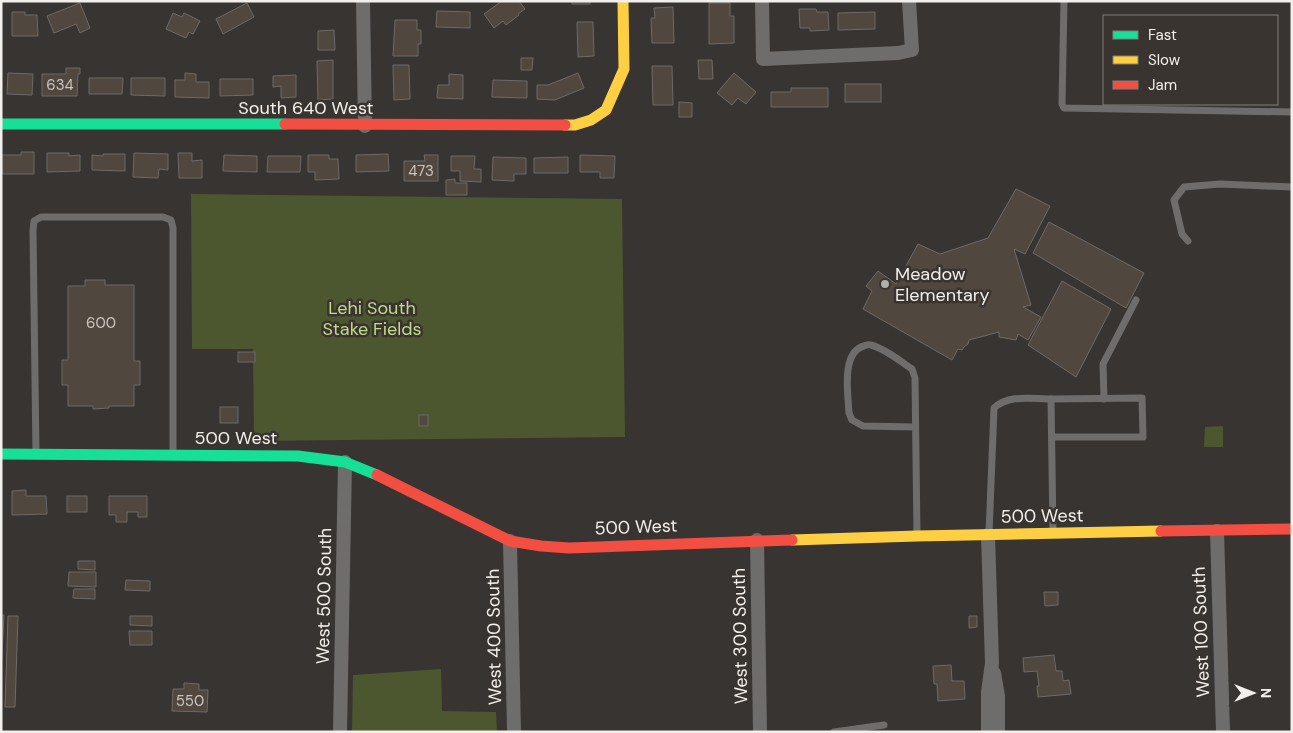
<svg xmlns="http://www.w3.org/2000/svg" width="1293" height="733" viewBox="0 0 1293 733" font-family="'DM Sans',sans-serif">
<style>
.green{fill:#4c572f}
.building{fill:#50473e;stroke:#6d6a69}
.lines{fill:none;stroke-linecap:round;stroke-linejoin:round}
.lane{stroke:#6f6d6c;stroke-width:7}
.street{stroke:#6f6d6c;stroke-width:14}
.fast{stroke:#16e098;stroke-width:11}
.slow{stroke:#ffcf43;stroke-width:11}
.jam{stroke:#f24e42;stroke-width:11}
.poi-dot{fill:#b1aeab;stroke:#393430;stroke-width:2}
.labels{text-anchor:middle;stroke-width:5;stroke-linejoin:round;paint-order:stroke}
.number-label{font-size:15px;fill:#cac5c0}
.street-label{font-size:18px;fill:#f2efec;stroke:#393430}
.poi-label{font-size:18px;fill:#f2efec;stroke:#393430;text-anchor:start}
.park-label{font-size:18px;fill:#c2db86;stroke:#393430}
</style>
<rect width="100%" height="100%" fill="#373432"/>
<g class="green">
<path d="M191,194l431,5 3,238 -371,4 -1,-92h-61z"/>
<path d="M1223,426v21h-19l1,-20z"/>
<path d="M441,669l1,42 54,1 1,20h-145l1,-57z"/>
</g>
<g class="building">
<path d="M502,1h17l6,8 -7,5 1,1 -13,10 -3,-4 -9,7 -10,-14z"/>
<rect x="572" y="1" width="18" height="3"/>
<path d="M80,3l10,25 -10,5 -4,-9 -22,9 -7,-17z"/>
<path d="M247,3l7,14 -31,17 -7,-15z"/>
<path d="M709,3h21v13h4v27l-25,1z"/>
<path d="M673,7l1,36h-22l-1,-25h4l-1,-10z"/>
<path d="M799,9h17l1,3h11l1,18 -19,1v-3h-10z"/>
<path d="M437,11l33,1v16l-34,-1z"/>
<path d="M12,12h13v3h12l1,21h-26z"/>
<path d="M875,12v17l-37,1v-17z"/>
<path d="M173,13l9,4 2,-4 16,8 -7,13 -4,-2 -3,6 -20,-9z"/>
<path d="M395,20h22v10h4v14h-3v12h-25z"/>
<path d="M577,22h16l1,34 -16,1z"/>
<path d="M334,30l1,20h-17v-19z"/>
<path d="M521,58h12l-1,12h-11z"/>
<path d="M333,60v39l-15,1 -1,-39z"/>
<path d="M698,60h14l1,19h-14z"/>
<path d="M393,65h16l1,34 -16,1z"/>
<path d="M652,66h20l1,39h-20z"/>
<path d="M66,68h14v6h-2l-1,22h-35v-22h24z"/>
<path d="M8,73l25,1 -1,21 -25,-1z"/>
<path d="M185,73l11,1v8h13v16l-34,-1v-17h10z"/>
<path d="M578,73l6,15 -29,12 -18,-1v-14h11z"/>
<path d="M734,73l22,19 -10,12 -8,-6 -6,7 -15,-12z"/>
<path d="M449,74l14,1v24l-26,-1 1,-13h11z"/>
<path d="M296,75v22l-15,1v-12l-8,1v-11z"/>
<path d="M89,78h34l-1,16h-33z"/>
<path d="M131,78h34v18l-34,-1z"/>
<path d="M220,79h33v16l-33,1z"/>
<path d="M493,80l34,1v17l-35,-1z"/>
<rect x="845" y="84" width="36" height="18"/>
<path d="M791,88h37v19h-57v-15h20z"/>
<path d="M679,102l13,1v14h-13z"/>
<path d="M21,152h13v22h-32v-19h19z"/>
<path d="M47,153h22v3l11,-1v16l-33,1z"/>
<path d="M134,153l34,1v16l-9,-1 -1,9 -25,-1z"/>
<path d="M178,153h14v8l10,-1v18h-23z"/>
<path d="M103,154h22v17l-33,-1v-15l11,1z"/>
<path d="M388,154l1,17 -33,1v-17z"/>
<path d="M224,155l33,1v16l-34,-1z"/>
<path d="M308,155h21v4h9l1,20 -24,1v-8h-7z"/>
<path d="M424,155h14v26h-34v-20h21z"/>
<path d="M580,155l35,1 -1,22h-14v-6h-20z"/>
<path d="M268,156h33l-1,16h-33z"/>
<path d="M451,156h24l-1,13h7v13l-21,-1v-10h-9z"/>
<path d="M493,157l33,1v16h-12v7l-22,-1z"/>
<path d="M568,157v16h-34v-15z"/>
<path d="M455,179v4h12v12h-21v-15z"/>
<path d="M1016,189l34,17 -25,48 -11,-5 17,56 -8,2 18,10 -13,23 -10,-6 -2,6 -17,-3v-5l-30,8 -1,4 -4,3 -2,3 -4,-1 -6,11 -89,-51 9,-18 -6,-5 12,-15 18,13 22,-40 22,10 48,-16z"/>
<path d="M1049,222l95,51 -18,35 -93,-55z"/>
<path d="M85,280h20v5h29v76h6v24h-6v21h-25v2l-16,1v-3h-25v-21h-6v-25h6v-74h17z"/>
<path d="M1062,281l49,28 -35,68 -48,-32z"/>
<rect x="238" y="352" width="17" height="10"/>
<rect x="220" y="407" width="18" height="16"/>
<rect x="419" y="415" width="9" height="11"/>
<path d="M26,490v6h20l1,18 -35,1v-24z"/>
<rect x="67" y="496" width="20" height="16"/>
<path d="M109,496h38v21h-9v-5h-11v10h-11v-7h-7z"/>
<path d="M78,561h17v9l-17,-1z"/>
<path d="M69,572h27v15l-28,-1z"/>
<path d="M126,580l24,1v10l-25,-1z"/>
<path d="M74,589h21v10l-22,-1z"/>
<path d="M1044,592h14v13l-13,1z"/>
<path d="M1,615h3l-3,58z"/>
<path d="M8,616h10l-3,91h-10z"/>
<path d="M130,616h22v10l-22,-1z"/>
<path d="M969,616h8v11l-8,1z"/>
<path d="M129,631h23v14h-22z"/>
<path d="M1054,655l2,16h6l1,10 6,-1 2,14 -33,3 -1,-11h2l-2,-15 -13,1 -1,-14z"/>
<path d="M951,665l1,16h12l1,18 -27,2 -1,-17h-3l-1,-18z"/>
<path d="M184,683l15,1v6h9l-1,22 -35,-1 1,-22h11z"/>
</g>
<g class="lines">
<g class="lane">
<path d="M1064,1l-2,103 2,4 228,4"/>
<path d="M1188,241l-6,-7 -8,-34 10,-13 36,-3 72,3"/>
<path d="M1051,399l91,-1 1,39h-91"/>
<path d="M1104,399l-1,-35 33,-64"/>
<path d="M915,427l-52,-1 -11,-6 -3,-7c-1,-19 -8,-61 15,-67 3,-1 4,-2 7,-1 15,4 29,16 41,24l3,9 2,158"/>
<path d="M36,453l-3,-222 1,-10 7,-4h122l8,3 2,8v227"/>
<path d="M989,534l5,-126c15,-14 38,-9 57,-9l2,134"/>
<path d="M834,732l50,-7"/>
</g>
<g class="street">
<path d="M363,1l2,125"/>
<path d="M762,1l1,58 135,-6 14,-3 -3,-49"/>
<path d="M1217,531l6,201"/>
<path d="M757,540l3,192"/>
<path d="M510,541l4,191"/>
<path d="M994,673l4,23v36"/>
<path d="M340,732l5,-270"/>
<path d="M988,732v-40l4,-29 -4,-128"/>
</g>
<g class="fast">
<path d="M1,124h284"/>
<path d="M1,454l297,2 47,6 32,13"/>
</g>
<g class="slow">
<path d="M565,125h10l16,-5 15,-10 18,-41 -1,-68"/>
<path d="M792,540l125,-4 244,-5"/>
</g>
<g class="jam">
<path d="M285,124l280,1"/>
<path d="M377,475l133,66 31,5 28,2 223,-8"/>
<path d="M1161,531l131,-2"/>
</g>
</g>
<circle class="poi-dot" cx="885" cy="284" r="5"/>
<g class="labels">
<g class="number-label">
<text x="60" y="90">634</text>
<text x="421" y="176">473</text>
<text x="101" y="328">600</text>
<text x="190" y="706">550</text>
</g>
<g class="street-label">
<text x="306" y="114">South 640 West</text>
<text x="236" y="444">500 West</text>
<text transform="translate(1042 516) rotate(-1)" y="6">500 West</text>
<text transform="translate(636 527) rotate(-2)" y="6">500 West</text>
<text transform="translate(324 596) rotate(-89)" y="6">West 500 South</text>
<text transform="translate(1201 632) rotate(-92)" y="6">West 100 South</text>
<text transform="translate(740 636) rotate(-91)" y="6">West 300 South</text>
<text transform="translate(494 637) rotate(-91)" y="6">West 400 South</text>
</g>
<g class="poi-label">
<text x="895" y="280">Meadow<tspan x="895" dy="21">Elementary</tspan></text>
</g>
<g class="park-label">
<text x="372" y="314">Lehi South<tspan x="372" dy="21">Stake Fields</tspan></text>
</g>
</g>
<rect width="1293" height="733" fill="none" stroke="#f2efec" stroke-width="5"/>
<rect x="1103" y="15" width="175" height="90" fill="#393430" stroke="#837f7b"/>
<rect x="1113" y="31" width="25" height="8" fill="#16e098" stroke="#837f7b"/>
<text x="1148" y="40" font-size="15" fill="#f2efec">Fast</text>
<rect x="1113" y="56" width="25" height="8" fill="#ffcf43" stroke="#837f7b"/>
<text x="1148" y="65" font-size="15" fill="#f2efec">Slow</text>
<rect x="1113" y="81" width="25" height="8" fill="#f24e42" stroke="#837f7b"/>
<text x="1148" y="90" font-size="15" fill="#f2efec">Jam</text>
<g transform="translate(1253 693) rotate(90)" stroke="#393430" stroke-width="4" paint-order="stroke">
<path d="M0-4L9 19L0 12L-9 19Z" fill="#f2efec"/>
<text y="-8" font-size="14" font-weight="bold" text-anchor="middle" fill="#f2efec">N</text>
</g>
</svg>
